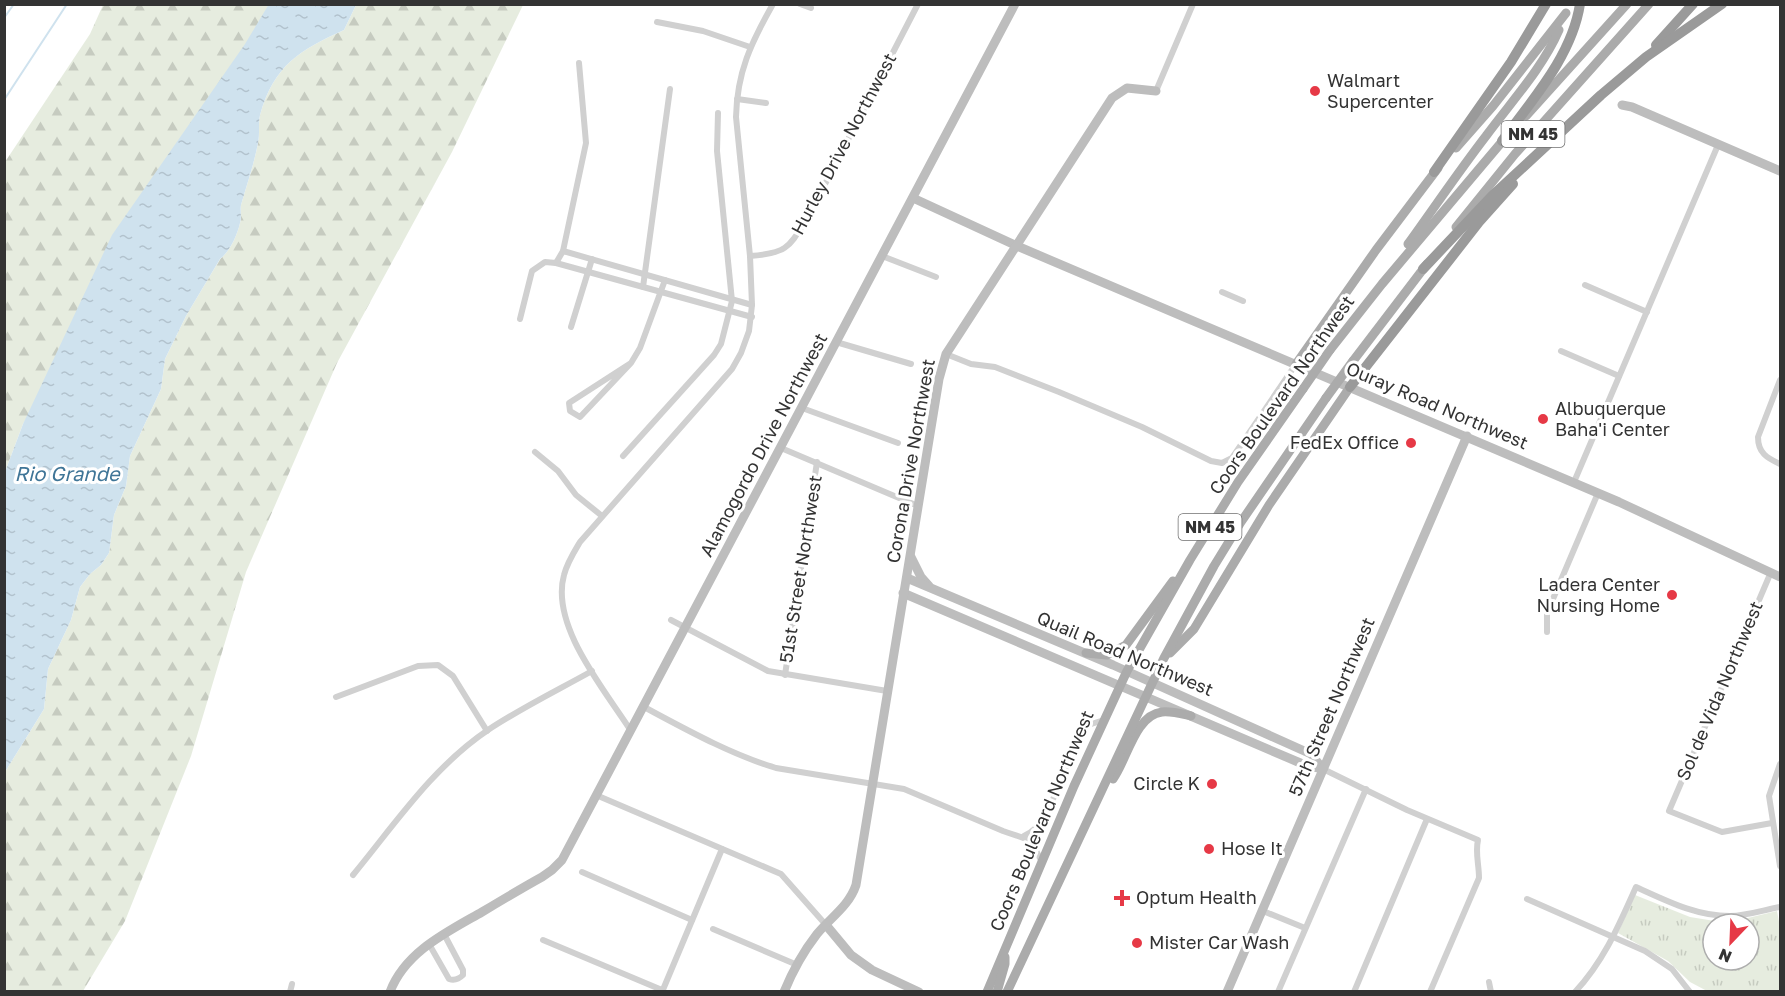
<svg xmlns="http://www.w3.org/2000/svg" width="1785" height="996" viewBox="0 0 1785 996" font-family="'Golos Text',sans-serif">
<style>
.grass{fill:url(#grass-tufts);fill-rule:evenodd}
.forest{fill:url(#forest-firs)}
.water{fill:url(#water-ripples)}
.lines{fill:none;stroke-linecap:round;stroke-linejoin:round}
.stream{stroke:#cfe2ee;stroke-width:2}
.street{stroke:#d0d0d0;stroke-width:6}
.secondary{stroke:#bdbdbd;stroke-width:9}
.primary{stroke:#ababab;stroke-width:9}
.highway{stroke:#9a9a9a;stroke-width:10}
.primary-bridge{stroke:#ababab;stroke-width:9}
.poi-dot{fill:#e63946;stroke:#fff;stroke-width:2}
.labels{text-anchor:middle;stroke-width:6;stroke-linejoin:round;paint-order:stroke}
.shield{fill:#fff;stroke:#707070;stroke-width:1.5}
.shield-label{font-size:16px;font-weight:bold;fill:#333}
.poi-label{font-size:18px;fill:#333;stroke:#fff;text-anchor:start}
.street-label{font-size:18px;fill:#333;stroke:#fff}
.water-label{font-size:20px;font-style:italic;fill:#3f7597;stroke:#fff}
</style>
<defs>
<pattern id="grass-tufts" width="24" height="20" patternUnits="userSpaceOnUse" patternTransform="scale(1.5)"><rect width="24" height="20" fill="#e6ecdf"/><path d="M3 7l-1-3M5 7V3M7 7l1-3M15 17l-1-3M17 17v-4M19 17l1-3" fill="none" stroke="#c6cbc0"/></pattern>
<pattern id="forest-firs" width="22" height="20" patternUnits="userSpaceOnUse" patternTransform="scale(1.5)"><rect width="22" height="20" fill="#e6ecdf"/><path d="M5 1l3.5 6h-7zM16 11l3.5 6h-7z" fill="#c6cbc0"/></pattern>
<pattern id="water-ripples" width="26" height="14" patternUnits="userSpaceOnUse" patternTransform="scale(1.5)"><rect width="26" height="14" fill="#cfe2ee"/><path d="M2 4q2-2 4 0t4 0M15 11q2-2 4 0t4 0" fill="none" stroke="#b2c2cd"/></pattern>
</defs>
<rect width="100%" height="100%" fill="#fff"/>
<path class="grass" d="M1635,895l55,22 37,6 50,-12 3,16v64h-73l-17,-9 -22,-21 -50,-28zM1713,924h36v36h-36z"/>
<g class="forest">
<path d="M103,5h166l-246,419 -18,48v-310l85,-128z"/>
<path d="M356,5h167l-71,147 -115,211 -91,209 -55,184 -66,165 -42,70 -78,1v-220l39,-63 4,-40 23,-49 9,-33 10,-13 11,-9 8,-12 5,-38 12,-29 4,-30 31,-67 4,-30 21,-43 34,-57c10,-8 17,-23 20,-36 2,-6 0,-12 1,-18 6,-21 13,-41 17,-62 2,-9 0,-19 2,-28 14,-50 40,-65 84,-85z"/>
</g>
<path class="water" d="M269,4l87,1 -12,25c-44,20 -70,35 -84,85 -2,9 0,19 -2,28 -4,21 -11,41 -17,62 -1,6 1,12 -1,18 -3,13 -10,28 -20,36l-34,57 -21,43 -4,30 -31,67 -4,30 -12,29 -5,38 -8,12 -11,9 -10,13 -9,33 -23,49 -4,40 -39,63v-300l18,-48 89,-189 133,-191z"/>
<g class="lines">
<g class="stream">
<path d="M4,18l10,-14"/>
<path d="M4,100l63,-96"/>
</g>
<g class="street">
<path d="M800,4l11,4"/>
<path d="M657,22l46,9 47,16"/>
<path d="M1156,91l37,-87"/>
<path d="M737,99l29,4"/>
<path d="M563,251l189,54"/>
<path d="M750,256c39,-3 39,-9 59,-41l109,-211"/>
<path d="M882,256l54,21"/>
<path d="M556,263l196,54"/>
<path d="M1585,285l62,27"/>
<path d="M643,287l27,-198"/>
<path d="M1222,292l21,9"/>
<path d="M520,319l12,-48 13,-9 11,1 7,-12 23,-108 -7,-80"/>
<path d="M571,327l21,-68"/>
<path d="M836,342l75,22"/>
<path d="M1561,351l58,25"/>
<path d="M946,354l25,10 24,3 64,25 83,35 69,34 11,2 10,-5 64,-94"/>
<path d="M631,363l-62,40 1,8 10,6 51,-54 9,-15 25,-68"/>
<path d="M1780,380l-22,57c0,16 9,21 22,27"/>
<path d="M802,408l96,35"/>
<path d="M781,448l137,58"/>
<path d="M535,452l23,19 18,24 26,21"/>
<path d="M623,456l91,-101 7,-11 11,-43 -15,-150 1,-38"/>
<path d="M1574,482l144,-337"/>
<path d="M1771,572l-102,239 53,21 50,-9"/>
<path d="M671,620l97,51 119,20"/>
<path d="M1547,632v-19l51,-120"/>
<path d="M785,675l32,-213"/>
<path d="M336,697l82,-31 20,-1 15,11 34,55"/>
<path d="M644,707c43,23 86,47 132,61l128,21 99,42c27,10 25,3 39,31"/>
<path d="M631,731c-26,-41 -81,-105 -67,-156 3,-12 10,-23 16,-33l152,-173 9,-16 8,-22 3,-26 -2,-49 -14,-139c1,-45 15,-74 37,-113"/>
<path d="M1780,764l-11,32 11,70"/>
<path d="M1323,769l84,41 71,30c-3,13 1,24 1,38l-49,114"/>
<path d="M596,795l185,79 45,51"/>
<path d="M1024,836c8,-4 16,-10 20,-19 17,-29 24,-62 41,-91l19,-6"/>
<path d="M582,872l110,48"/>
<path d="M353,875c42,-51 80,-108 135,-145 33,-22 70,-40 104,-59"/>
<path d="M1527,899l118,52 27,18 18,23"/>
<path d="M1263,911l42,17"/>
<path d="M713,929l82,35"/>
<path d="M543,940l119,50"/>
<path d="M429,944l20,35c6,2 10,0 14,-4v-5l-19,-36"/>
<path d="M1489,982l2,10"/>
<path d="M290,992l2,-8"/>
<path d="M662,992l60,-143"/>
<path d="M1278,992l88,-203"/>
<path d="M1354,992l73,-173"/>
<path d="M1575,992c29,-31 44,-67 61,-105 31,14 60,29 94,29 16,0 34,-6 50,-9"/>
</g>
<g class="secondary">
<path d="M1622,105l10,2 148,64"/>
<path d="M913,198l104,48 602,256 161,75"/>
<path d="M911,557l10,20 8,9"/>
<path d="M907,578l206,87 198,89 12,15"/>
<path d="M903,593l402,172 18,4"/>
<path d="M826,925l25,30 21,15 47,22"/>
<path d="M390,992c15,-40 57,-60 92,-80 20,-12 40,-24 60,-35l10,-7 10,-10 453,-856"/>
<path d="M784,992c9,-22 19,-40 33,-58 13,-16 32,-28 39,-49l83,-506 7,-25 15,-23 151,-233 15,-10 29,3"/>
<path d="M1227,992l240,-556"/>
</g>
<g class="primary">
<path d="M1526,116l101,-112"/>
<path d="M1456,148l37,-42 73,-93"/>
<path d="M1456,227l59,-73 134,-150"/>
<path d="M1408,244c26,-36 51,-73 78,-108 25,-34 56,-67 73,-106"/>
<path d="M1330,350l52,-66 124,-147"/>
<path d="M1353,361l74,-97"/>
<path d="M1296,364l80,-114 62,-82"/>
<path d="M1086,653l21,2 19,-10 47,-64"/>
<path d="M1170,653l24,-24 75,-124 81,-118"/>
<path d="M1113,779c14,-19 22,-64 49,-67 10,-1 20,2 29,4"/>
<path d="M987,992l87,-206 53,-115 63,-111 48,-78 65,-93"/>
<path d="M997,992l8,-28v-7"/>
<path d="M1007,992l157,-334 50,-92 27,-44 85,-124"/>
</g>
<g class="highway">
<path d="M1656,45l37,-41"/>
<path d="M1502,141c30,-41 70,-85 78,-137"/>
<path d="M1434,172l77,-110 35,-58"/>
<path d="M1423,269l69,-73 109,-101 45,-38 76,-53"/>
<path d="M1350,387l129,-165 34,-38"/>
</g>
<g class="primary-bridge">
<path d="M1303,389l27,-39"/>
<path d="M1326,398l27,-37"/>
</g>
</g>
<g class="poi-dot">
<circle cx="1315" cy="91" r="6"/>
<circle cx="1543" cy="419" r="6"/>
<circle cx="1411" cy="443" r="6"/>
<circle cx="1672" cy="595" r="6"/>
<circle cx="1212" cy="784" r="6"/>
<circle cx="1209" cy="849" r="6"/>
<path d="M1119 889h6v6h6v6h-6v6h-6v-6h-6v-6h6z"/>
<circle cx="1137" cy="943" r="6"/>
</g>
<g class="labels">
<g class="shield">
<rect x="1501.5" y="121" width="63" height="26" rx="4.5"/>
<rect x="1178.5" y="514" width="63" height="26" rx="4.5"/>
</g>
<g class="shield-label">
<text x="1533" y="140">NM 45</text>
<text x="1210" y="533">NM 45</text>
</g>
<g class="poi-label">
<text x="1327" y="87">Walmart<tspan x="1327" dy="21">Supercenter</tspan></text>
<text x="1555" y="415">Albuquerque<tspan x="1555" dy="21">Baha'i Center</tspan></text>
<text x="1399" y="449" text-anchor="end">FedEx Office</text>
<text x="1660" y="591" text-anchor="end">Ladera Center<tspan x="1660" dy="21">Nursing Home</tspan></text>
<text x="1200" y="790" text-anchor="end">Circle K</text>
<text x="1221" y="855">Hose It</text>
<text x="1136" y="904">Optum Health</text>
<text x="1149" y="949">Mister Car Wash</text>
</g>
<g class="street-label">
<text transform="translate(844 144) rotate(-62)" y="6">Hurley Drive Northwest</text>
<text transform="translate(1282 395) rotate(-55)" y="6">Coors Boulevard Northwest</text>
<text transform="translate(1437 406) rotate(23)" y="6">Ouray Road Northwest</text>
<text transform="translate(764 445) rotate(-62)" y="6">Alamogordo Drive Northwest</text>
<text transform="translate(911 461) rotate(-80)" y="6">Corona Drive Northwest</text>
<text transform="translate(801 569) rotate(-81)" y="6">51st Street Northwest</text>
<text transform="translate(1125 654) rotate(23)" y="6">Quail Road Northwest</text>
<text transform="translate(1720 691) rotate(-67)" y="6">Sol de Vida Northwest</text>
<text transform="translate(1332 707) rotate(-67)" y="6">57th Street Northwest</text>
<text transform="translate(1042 821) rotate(-67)" y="6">Coors Boulevard Northwest</text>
</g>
<g class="water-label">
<text x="67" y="481">Rio Grande</text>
</g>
</g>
<rect width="1785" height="996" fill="none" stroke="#333333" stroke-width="12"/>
<g transform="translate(1731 942) rotate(203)"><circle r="28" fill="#ffffff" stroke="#adadad" stroke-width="1.5"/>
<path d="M0-4.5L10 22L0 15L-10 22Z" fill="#e63946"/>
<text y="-9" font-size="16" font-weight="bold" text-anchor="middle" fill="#333333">N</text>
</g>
</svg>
